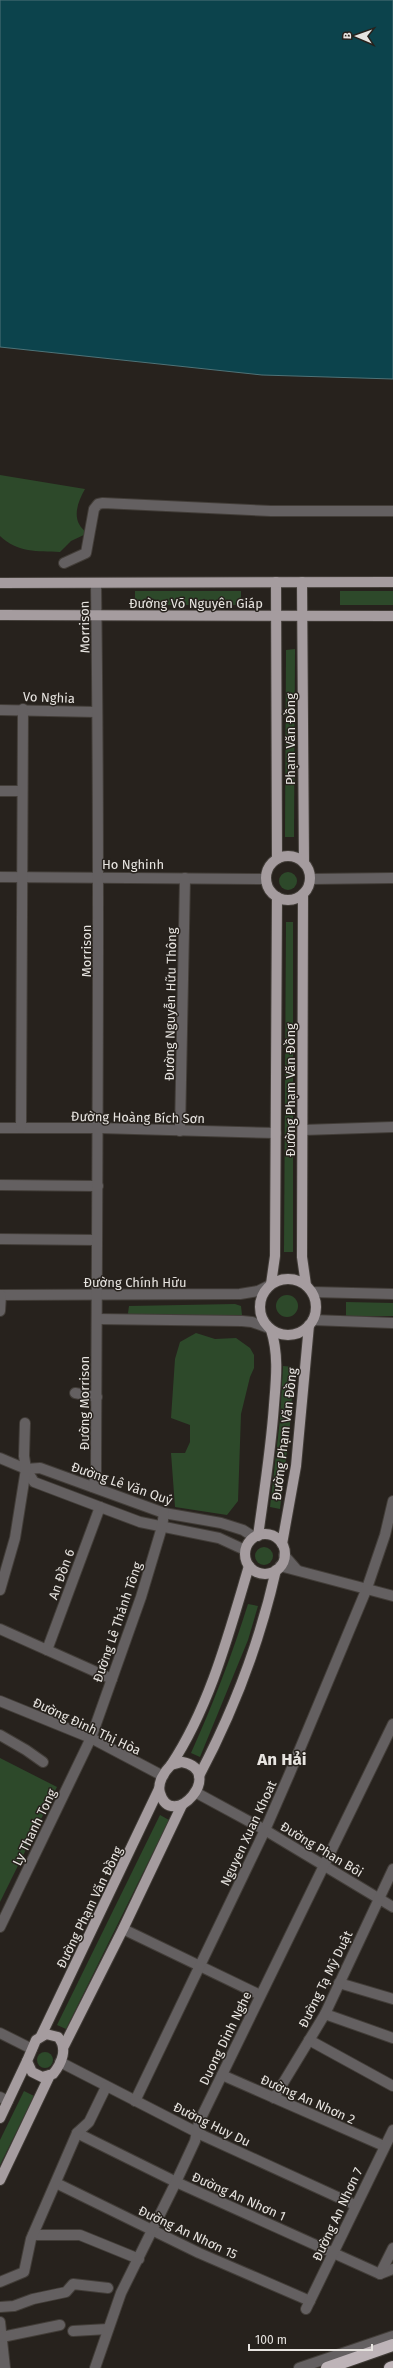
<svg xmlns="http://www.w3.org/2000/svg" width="393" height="2368" viewBox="0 0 393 2368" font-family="'Fira Sans',sans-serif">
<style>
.green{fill:#2d492a}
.water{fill:#0c434c;stroke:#4e7378}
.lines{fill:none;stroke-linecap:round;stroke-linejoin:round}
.minor-casing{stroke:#423d38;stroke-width:12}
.major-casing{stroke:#423d38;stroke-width:12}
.highway-casing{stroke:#423d38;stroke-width:14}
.minor{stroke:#646061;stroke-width:10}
.major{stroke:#a59c9f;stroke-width:10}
.highway{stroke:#beb4b8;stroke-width:12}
.labels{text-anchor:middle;stroke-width:3;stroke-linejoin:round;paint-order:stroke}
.street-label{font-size:13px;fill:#e7e4e0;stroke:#27221d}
.district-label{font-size:17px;font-weight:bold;fill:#e7e4e0;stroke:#27221d}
</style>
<rect width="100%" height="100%" fill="#27221d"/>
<g class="green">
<path d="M0,475l85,14c-8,14 -15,33 3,44l-17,8 -11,11c-23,-1 -42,1 -60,-16z"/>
<rect x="135" y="591" width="106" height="14"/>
<rect x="340" y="591" width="53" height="14"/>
<path d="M295,649l-1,188h-9l1,-187z"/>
<circle cx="288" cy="881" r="9"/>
<path d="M286,922h7v330h-9z"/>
<circle cx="287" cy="1306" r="11"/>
<path d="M346,1302l47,1v13h-47z"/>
<path d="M235,1304l6,2 1,9 -2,3 -110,-1 -2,-4 1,-7z"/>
<path d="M196,1333l19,6 21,-1 14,10 4,7v13l-4,9 -9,37 -3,87 -11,14 -52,-8 -4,-54h14l5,-11v-17l-19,-7 4,-59 5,-17z"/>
<path d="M283,1366l11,1 -4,58 -10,84 -10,-2 10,-88z"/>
<circle cx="264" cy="1556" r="9"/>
<path d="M248,1604l10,2 -10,34 -48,117 -9,-4c22,-49 41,-98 57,-149z"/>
<path d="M0,1758l57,29 -57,115z"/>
<path d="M160,1815l9,5 -103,209 -9,-4z"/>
<circle cx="45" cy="2060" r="8"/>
<path d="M24,2091l10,5 -34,69v-25z"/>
</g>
<path class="water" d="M0,0h393v379l-131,-4 -262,-28z"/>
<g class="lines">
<g class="minor-casing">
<g id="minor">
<path d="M64,563l22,-10 8,-44 4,-5 5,-1 168,8h122"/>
<path d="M0,710l97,2"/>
<path d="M0,791h22"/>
<path d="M0,877l266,2"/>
<path d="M310,879l83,-1"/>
<path d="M0,1128h99l177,5"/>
<path d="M21,1128l2,-419"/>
<path d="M303,1130l90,-3"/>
<path d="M180,1131l5,-253"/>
<path d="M0,1185l98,1"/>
<path d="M0,1239l97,1"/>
<path d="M312,1292l81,2"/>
<path d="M0,1295l240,-1 18,-3 10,-5"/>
<path d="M0,1311l1,-16"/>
<path d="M97,1319l145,2 10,1 17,6"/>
<path d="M313,1320l80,3"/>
<path d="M75,1393l22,4"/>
<path d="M0,1458l26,11 14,-1 124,45 57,10 22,7 11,7"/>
<path d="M26,1469l8,13 66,25 40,15 79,16 26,12"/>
<path d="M93,1487l3,-13c1,-297 4,-594 0,-891"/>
<path d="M284,1555l13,15"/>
<path d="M280,1566l113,30"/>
<path d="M0,1590l15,-52 11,-69 -2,-13 1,-33"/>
<path d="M0,1629l112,50"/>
<path d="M47,1650l53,-143"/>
<path d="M0,1701l91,37 72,38"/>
<path d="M0,1735l26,15 17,12"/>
<path d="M195,1792l70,38 128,77"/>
<path d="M0,1927l91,-189 50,-141 21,-70 2,-14"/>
<path d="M123,1929l137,66"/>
<path d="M339,1983l54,16"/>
<path d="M325,2014l68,24"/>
<path d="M0,2033l32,16"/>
<path d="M309,2040l84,46"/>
<path d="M60,2062l144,74 151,69"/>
<path d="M222,2075l162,71"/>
<path d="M0,2097l8,4"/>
<path d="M274,2098l51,-84 68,-145"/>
<path d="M135,2101l130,-271 24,-55 78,-187 18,-53 8,-34"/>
<path d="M77,2133l99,49 204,92 13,-5"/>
<path d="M56,2183l143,70 111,48"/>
<path d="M33,2235h47l59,24"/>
<path d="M380,2274l13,-26"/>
<path d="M0,2282l24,-10 7,-33 46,-106 12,-11 17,-35"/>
<path d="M0,2307l14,-1 19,-7 33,-7 7,-8 35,4"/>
<path d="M306,2309l87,-179"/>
<path d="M0,2322l5,46"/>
<path d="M73,2331l35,-2"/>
<path d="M2,2337l58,-12"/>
<path d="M95,2368l26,-75 55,-111 19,-41 4,-19 194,-398"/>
<path d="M299,2368l94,-32"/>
</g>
</g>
<g class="major-casing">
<g id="major">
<path d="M276,582l1,277"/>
<path d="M302,582l2,281"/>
<path d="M0,583l393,-1"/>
<path d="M0,615l393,1"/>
<circle cx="288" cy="878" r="22"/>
<path d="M303,894l-1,363 4,28"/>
<circle cx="288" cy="1307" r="28"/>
<path d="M271,1284l4,-28 2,-359"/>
<circle cx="265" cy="1554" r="20"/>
<path d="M258,1536c6,-44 13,-87 16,-131 2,-25 5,-50 -3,-75"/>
<path d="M282,1544l14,-78 13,-141"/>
<path d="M182,1762c45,9 -10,71 -22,31 -3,-10 4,-21 11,-28z"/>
<path d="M171,1765c39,-59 58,-132 78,-199"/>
<path d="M199,1776c34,-64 61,-135 77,-206"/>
<path d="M46,2034l12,3c10,11 4,26 -5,37l-11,3 -10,-5 -5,-11 9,-21z"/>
<path d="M41,2036l118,-247"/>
<path d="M64,2046l59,-117 59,-124"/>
<path d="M0,2118l27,-57"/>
<path d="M0,2180l50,-105"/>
</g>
</g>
<g class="highway-casing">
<g id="highway">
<path d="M327,2368l66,-23"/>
<path d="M390,2368l3,-1"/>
</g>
</g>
<use href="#minor" class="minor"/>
<use href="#major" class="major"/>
<use href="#highway" class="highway"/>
</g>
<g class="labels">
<g class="street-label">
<text x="196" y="608">Đường Võ Nguyên Giáp</text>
<text transform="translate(84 627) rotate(-91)" y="5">Morrison</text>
<text transform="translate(49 697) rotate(2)" y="5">Vo Nghia</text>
<text transform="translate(290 739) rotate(-90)" y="5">Phạm Văn Đồng</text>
<text x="133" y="869">Ho Nghinh</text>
<text transform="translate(86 951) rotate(-90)" y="5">Morrison</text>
<text transform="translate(170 1004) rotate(-89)" y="5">Đường Nguyễn Hữu Thông</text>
<text transform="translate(290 1090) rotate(-90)" y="5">Đường Phạm Văn Đồng</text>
<text transform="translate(138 1117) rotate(1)" y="5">Đường Hoàng Bích Sơn</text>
<text x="135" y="1287">Đường Chính Hữu</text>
<text transform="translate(84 1403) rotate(-90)" y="5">Đường Morrison</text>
<text transform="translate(284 1434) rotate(-83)" y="5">Đường Phạm Văn Đồng</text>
<text transform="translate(122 1483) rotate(19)" y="5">Đường Lê Văn Quý</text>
<text transform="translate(61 1574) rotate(-70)" y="5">An Đồn 6</text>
<text transform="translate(117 1622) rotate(-71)" y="5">Đường Lê Thánh Tông</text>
<text transform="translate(87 1726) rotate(25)" y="5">Đường Đinh Thị Hòa</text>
<text transform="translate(34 1827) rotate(-64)" y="5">Ly Thanh Tong</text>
<text transform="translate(248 1833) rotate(-65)" y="5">Nguyen Xuan Khoat</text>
<text transform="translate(322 1849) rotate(31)" y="5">Đường Phan Bôi</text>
<text transform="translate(89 1907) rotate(-64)" y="5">Đường Phạm Văn Đồng</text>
<text transform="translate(325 1979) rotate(-64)" y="5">Đường Tạ Mỹ Duật</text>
<text transform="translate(225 2038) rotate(-64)" y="5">Duong Dinh Nghe</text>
<text transform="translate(308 2099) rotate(24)" y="5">Đường An Nhơn 2</text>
<text transform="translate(212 2124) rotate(26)" y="5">Đường Huy Du</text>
<text transform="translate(239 2196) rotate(24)" y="5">Đường An Nhơn 1</text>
<text transform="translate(337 2214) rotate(-65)" y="5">Đường An Nhơn 7</text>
<text transform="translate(188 2232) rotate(25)" y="5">Đường An Nhơn 15</text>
</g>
<g class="district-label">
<text x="282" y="1765">An Hải</text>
</g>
</g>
<g transform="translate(357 36) rotate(272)" stroke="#27221d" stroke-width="3" paint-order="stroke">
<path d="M0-3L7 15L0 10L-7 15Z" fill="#e7e4e0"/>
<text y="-6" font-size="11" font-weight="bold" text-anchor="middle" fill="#e7e4e0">B</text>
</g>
<path d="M249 2344v6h123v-6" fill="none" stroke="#e7e4e0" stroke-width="2"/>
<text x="255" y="2344" font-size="12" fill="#e7e4e0" stroke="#27221d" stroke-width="3" paint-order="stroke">100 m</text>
</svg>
